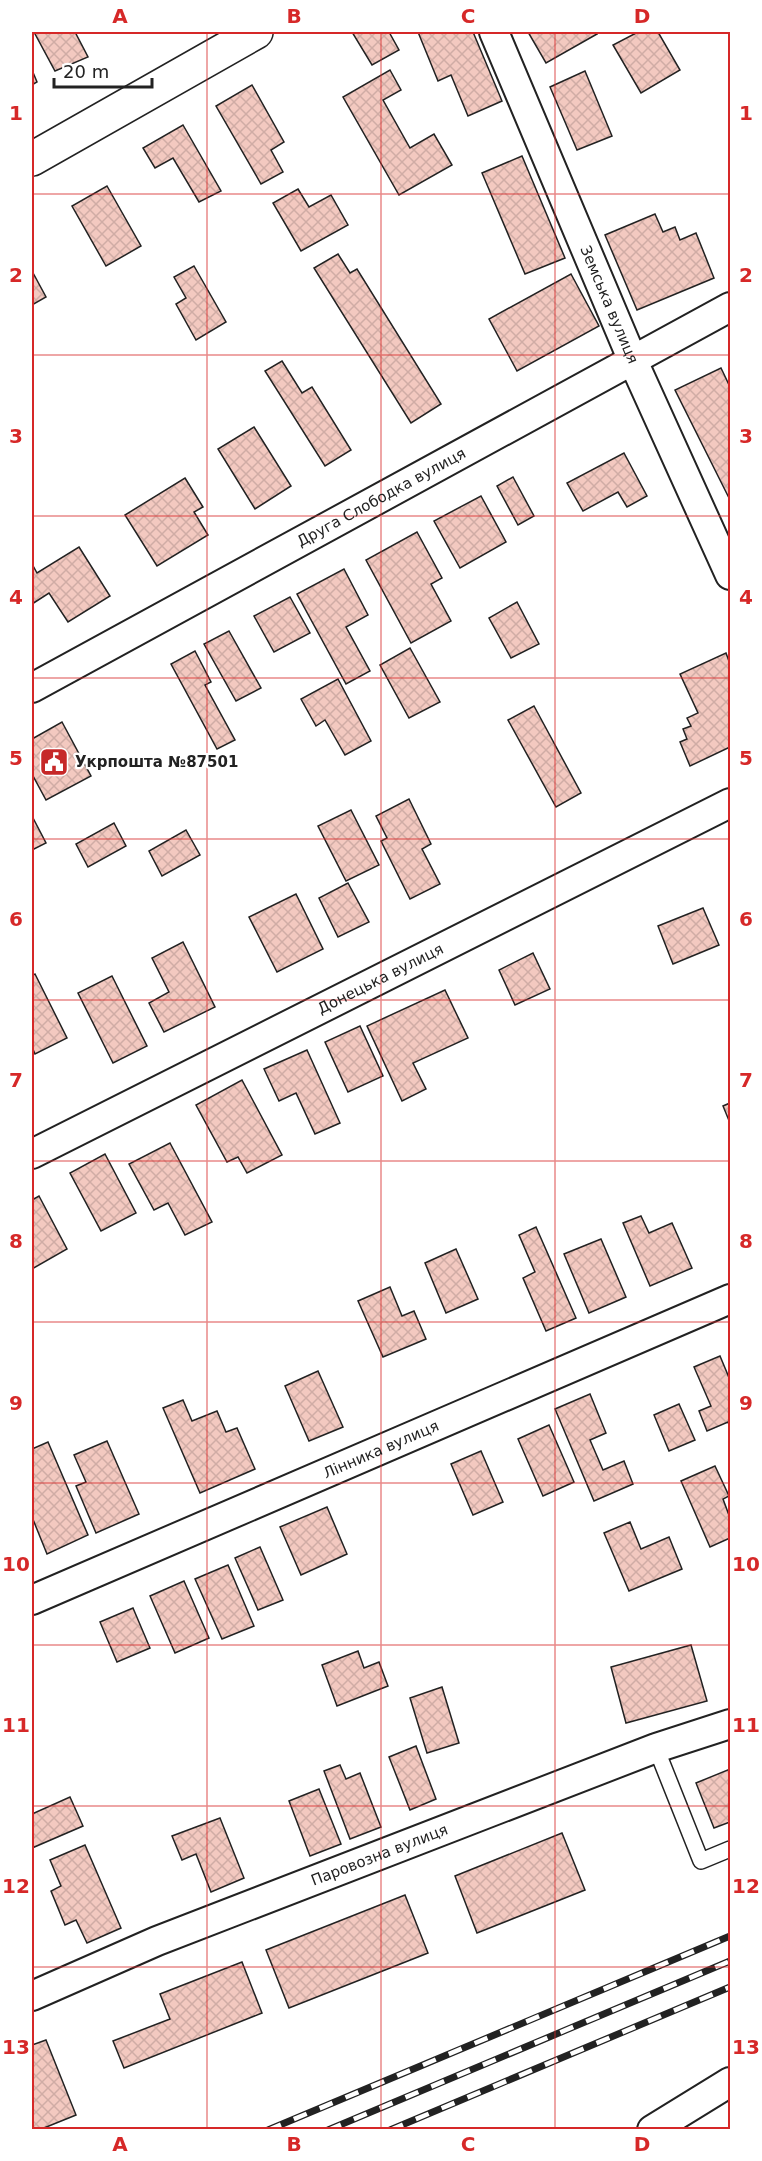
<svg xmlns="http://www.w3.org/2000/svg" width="762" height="2161" viewBox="0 0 762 2161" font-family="'DejaVu Sans',sans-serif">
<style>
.building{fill:url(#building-cross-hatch);stroke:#222;stroke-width:1.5}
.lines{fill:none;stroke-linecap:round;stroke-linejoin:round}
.lane-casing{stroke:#222;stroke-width:18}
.street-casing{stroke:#222;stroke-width:32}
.secondary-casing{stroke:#222;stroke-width:36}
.lane{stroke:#fff;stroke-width:15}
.street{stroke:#fff;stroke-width:28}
.secondary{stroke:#fff;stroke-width:33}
.rail-casing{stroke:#222;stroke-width:7}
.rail{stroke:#fff;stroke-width:4.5;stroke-dasharray:14;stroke-linecap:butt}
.grid{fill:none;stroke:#d62828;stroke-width:1.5;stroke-opacity:0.55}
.labels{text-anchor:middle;stroke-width:4.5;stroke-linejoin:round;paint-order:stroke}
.street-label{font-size:15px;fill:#222;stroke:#fff}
.poi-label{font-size:15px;font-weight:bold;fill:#222;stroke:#fff;text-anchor:start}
.neatline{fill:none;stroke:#d62828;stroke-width:2}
.grid-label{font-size:20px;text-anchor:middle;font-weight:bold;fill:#d62828}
</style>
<defs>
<pattern id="building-cross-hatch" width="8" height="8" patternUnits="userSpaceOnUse" patternTransform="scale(1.5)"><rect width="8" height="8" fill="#f3c9c0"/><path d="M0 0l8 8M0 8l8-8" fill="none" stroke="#d0aca5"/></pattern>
</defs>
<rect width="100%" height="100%" fill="#fff"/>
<g class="building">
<path d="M34,32h41l13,25 -33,14z"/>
<path d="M352,32h37l10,18 -27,15z"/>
<path d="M418,32h55l29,69 -34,15 -17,-41 -13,6z"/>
<path d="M528,32h67l2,2 -51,29z"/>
<path d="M638,32h20l22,38 -39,23 -28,-48z"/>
<path d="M32,70l5,12 -5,3z"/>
<path d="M390,70l11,20 -18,10 27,48 24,-14 18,31 -53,30 -56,-98z"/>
<path d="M585,71l27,65 -35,14 -27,-63z"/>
<path d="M252,85l32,57 -13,8 12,22 -22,12 -45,-78z"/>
<path d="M183,125l38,66 -22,11 -26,-44 -18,10 -12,-20z"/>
<path d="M522,156l43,102 -40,16 -43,-101z"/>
<path d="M107,186l34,60 -35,20 -34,-60z"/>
<path d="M298,189l11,18 22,-12 17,30 -47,26 -28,-48z"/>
<path d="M655,214l8,18 12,-5 5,13 16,-7 18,45 -77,32 -32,-75z"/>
<path d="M338,254l12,19 7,-4 84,135 -30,19 -97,-155z"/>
<path d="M194,266l32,56 -30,18 -20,-36 10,-6 -12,-21z"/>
<path d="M32,271l14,26 -14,8z"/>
<path d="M571,274l28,52 -82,45 -28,-52z"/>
<path d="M282,361l20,32 10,-6 39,63 -26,16 -60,-95z"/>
<path d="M721,368l9,19v113l-55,-110z"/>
<path d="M254,427l37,59 -36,23 -37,-60z"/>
<path d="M624,453l23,43 -20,11 -9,-15 -35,19 -16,-28z"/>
<path d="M513,477l21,39 -16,9 -21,-39z"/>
<path d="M185,478l18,29 -9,5 14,23 -51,31 -32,-51z"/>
<path d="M481,496l25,46 -46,26 -26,-47z"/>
<path d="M417,532l25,46 -11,6 20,37 -40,22 -45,-83z"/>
<path d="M79,547l31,49 -42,26 -19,-29 -17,11v-40l5,9z"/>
<path d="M344,569l24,46 -22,12 24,44 -24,13 -49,-90z"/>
<path d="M290,597l20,36 -36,19 -20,-36z"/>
<path d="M517,602l22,42 -28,14 -22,-40z"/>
<path d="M229,631l32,57 -25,13 -32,-57z"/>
<path d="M410,648l30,54 -31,16 -29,-53z"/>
<path d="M195,651l16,31 -6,3 30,55 -18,9 -46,-85z"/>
<path d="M726,653l4,11v83l-40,19 -10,-24 7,-3 -4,-10 8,-3 -4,-8 11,-5 -18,-39z"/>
<path d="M338,679l33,62 -26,14 -20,-35 -9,6 -15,-27z"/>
<path d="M534,706l47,87 -25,14 -48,-87z"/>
<path d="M62,722l29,54 -45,24 -14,-26v-35z"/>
<path d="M409,799l22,45 -9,5 18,35 -30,15 -29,-58 6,-3 -11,-22z"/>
<path d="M351,810l28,55 -33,16 -28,-55z"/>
<path d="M32,816l14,27 -14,7z"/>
<path d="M114,823l12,23 -38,21 -12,-23z"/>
<path d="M186,830l14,25 -38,21 -13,-25z"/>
<path d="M348,883l21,39 -31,15 -19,-39z"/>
<path d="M296,894l27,55 -46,23 -28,-55z"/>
<path d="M703,908l16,37 -46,19 -15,-38z"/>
<path d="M183,942l32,65 -51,25 -15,-29 20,-11 -17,-34z"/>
<path d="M533,953l17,36 -35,16 -16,-35z"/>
<path d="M35,974l32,64 -32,16 -3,-7v-71z"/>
<path d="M112,976l35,70 -34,17 -35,-70z"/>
<path d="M445,990l23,48 -55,25 13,26 -24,12 -35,-75z"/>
<path d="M360,1026l23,50 -35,16 -23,-50z"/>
<path d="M307,1050l33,73 -25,11 -19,-41 -17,8 -15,-32z"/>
<path d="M242,1080l40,75 -35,18 -9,-16 -11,5 -31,-57z"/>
<path d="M730,1103v20l-7,-17z"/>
<path d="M170,1143l42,79 -27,13 -17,-32 -14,7 -25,-46z"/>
<path d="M105,1154l31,59 -35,18 -31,-58z"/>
<path d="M39,1196l28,53 -35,20v-69z"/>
<path d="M641,1216l8,17 23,-10 20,45 -42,18 -27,-63z"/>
<path d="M536,1227l40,91 -30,13 -23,-53 12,-6 -16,-37z"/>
<path d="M601,1239l25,58 -37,16 -25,-59z"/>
<path d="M456,1249l22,50 -32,14 -21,-50z"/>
<path d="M390,1287l12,29 12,-5 12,28 -43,18 -25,-56z"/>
<path d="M720,1356l10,24v47l-2,-5 -21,9 -8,-20 12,-5 -17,-39z"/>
<path d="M318,1371l25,56 -34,14 -24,-55z"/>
<path d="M590,1394l16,39 -16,7 13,30 21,-9 9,23 -39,17 -39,-92z"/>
<path d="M183,1400l9,21 25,-10 9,21 11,-4 18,41 -55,24 -37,-85z"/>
<path d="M679,1404l16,36 -26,11 -15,-36z"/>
<path d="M549,1425l25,57 -31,14 -25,-57z"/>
<path d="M107,1441l32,73 -43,19 -20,-47 10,-4 -12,-27z"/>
<path d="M48,1442l40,93 -41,19 -15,-37v-68z"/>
<path d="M481,1451l22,51 -30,13 -22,-51z"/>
<path d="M715,1466l14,30 -6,3 7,19v20l-20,9 -29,-66z"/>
<path d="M327,1507l20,47 -46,21 -21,-48z"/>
<path d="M630,1522l11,27 28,-12 13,32 -53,22 -25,-58z"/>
<path d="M260,1547l23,53 -25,10 -23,-52z"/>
<path d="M228,1565l26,61 -32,13 -27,-60z"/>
<path d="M184,1581l25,57 -34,15 -25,-57z"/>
<path d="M133,1608l17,40 -33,14 -17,-40z"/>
<path d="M691,1645l16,56 -81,22 -15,-56z"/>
<path d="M358,1651l6,17 15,-6 9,24 -51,20 -15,-41z"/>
<path d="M442,1687l17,56 -32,10 -17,-55z"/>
<path d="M416,1746l20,53 -26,11 -21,-53z"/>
<path d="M340,1765l6,14 14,-6 21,54 -31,12 -26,-68z"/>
<path d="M730,1769v53l-16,6 -18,-45z"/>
<path d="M319,1789l22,55 -31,12 -21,-55z"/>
<path d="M70,1797l13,29 -51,22v-34z"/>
<path d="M220,1818l24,60 -33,14 -15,-38 -14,6 -10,-24z"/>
<path d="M562,1833l23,57 -108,43 -22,-57z"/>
<path d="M85,1845l36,83 -34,15 -11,-23 -11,5 -14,-34 10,-5 -11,-26z"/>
<path d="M405,1895l23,58 -139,55 -23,-58z"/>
<path d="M242,1962l20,51 -138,55 -11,-27 57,-22 -10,-25z"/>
<path d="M46,2040l30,75 -37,15h-7v-85z"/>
</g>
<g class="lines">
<g class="lane-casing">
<path id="lane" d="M656,1748l45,113 29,-12"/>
</g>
<g class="street-casing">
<g id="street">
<path id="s1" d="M494,32l139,329 97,214"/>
<path id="s2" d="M32,688l698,-381"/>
<path id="s3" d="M32,1154l698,-351"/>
<path id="s4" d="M32,1600l698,-301"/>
<path id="s5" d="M32,1996l125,-55 499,-193 74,-24"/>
<path d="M652,2130l78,-48"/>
</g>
</g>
<g class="secondary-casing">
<path id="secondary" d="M32,159l224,-127"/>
</g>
<use href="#lane" class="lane"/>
<use href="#street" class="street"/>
<use href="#secondary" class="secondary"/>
<g class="rail-casing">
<g id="rail">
<path d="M268,2130l462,-194"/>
<path d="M328,2130l402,-169"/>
<path d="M390,2130l340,-143"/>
</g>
</g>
<use href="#rail" class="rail"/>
</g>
<path class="grid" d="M207,32v2098M381,32v2098M555,32v2098M32,194h698M32,355h698M32,516h698M32,678h698M32,839h698M32,1000h698M32,1161h698M32,1322h698M32,1483h698M32,1645h698M32,1806h698M32,1967h698"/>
<defs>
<g id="civic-square" transform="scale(1.5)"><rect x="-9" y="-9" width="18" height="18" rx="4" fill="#c62828" stroke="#fff"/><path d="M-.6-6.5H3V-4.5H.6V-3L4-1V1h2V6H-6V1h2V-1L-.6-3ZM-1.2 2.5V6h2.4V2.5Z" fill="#fff"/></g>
</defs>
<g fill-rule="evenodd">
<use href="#civic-square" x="54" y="762"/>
</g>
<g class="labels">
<g class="street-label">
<text dy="5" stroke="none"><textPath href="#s1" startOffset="296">Земська вулиця</textPath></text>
<text dy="5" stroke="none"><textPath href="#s2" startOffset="398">Друга Слободка вулиця</textPath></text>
<text dy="5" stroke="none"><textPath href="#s3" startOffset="390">Донецька вулиця</textPath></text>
<text dy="5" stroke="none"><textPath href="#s4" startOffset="380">Лінника вулиця</textPath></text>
<text dy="5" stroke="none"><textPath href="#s5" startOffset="375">Паровозна вулиця</textPath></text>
</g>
<g class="poi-label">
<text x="75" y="767">Укрпошта №87501</text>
</g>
</g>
<rect width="762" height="2161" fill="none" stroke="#ffffff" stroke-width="66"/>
<path d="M54 78v9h98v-9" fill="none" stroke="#222222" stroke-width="3"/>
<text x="63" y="78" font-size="18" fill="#222222" stroke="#ffffff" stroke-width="4.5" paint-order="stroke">20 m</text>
<rect x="33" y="33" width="696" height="2095" class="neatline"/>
<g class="grid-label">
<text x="120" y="23">A</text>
<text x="294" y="23">B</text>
<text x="468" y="23">C</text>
<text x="642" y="23">D</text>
<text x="16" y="120">1</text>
<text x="746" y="120">1</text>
<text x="16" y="282">2</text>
<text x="746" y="282">2</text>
<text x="16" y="443">3</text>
<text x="746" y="443">3</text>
<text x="16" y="604">4</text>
<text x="746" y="604">4</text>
<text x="16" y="765">5</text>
<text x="746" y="765">5</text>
<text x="16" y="926">6</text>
<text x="746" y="926">6</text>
<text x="16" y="1087">7</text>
<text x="746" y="1087">7</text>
<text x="16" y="1248">8</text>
<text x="746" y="1248">8</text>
<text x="16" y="1410">9</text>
<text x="746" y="1410">9</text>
<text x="16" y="1571">10</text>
<text x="746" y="1571">10</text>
<text x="16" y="1732">11</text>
<text x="746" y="1732">11</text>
<text x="16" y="1893">12</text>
<text x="746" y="1893">12</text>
<text x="16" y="2054">13</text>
<text x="746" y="2054">13</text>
<text x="120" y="2151">A</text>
<text x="294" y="2151">B</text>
<text x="468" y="2151">C</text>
<text x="642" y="2151">D</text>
</g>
</svg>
